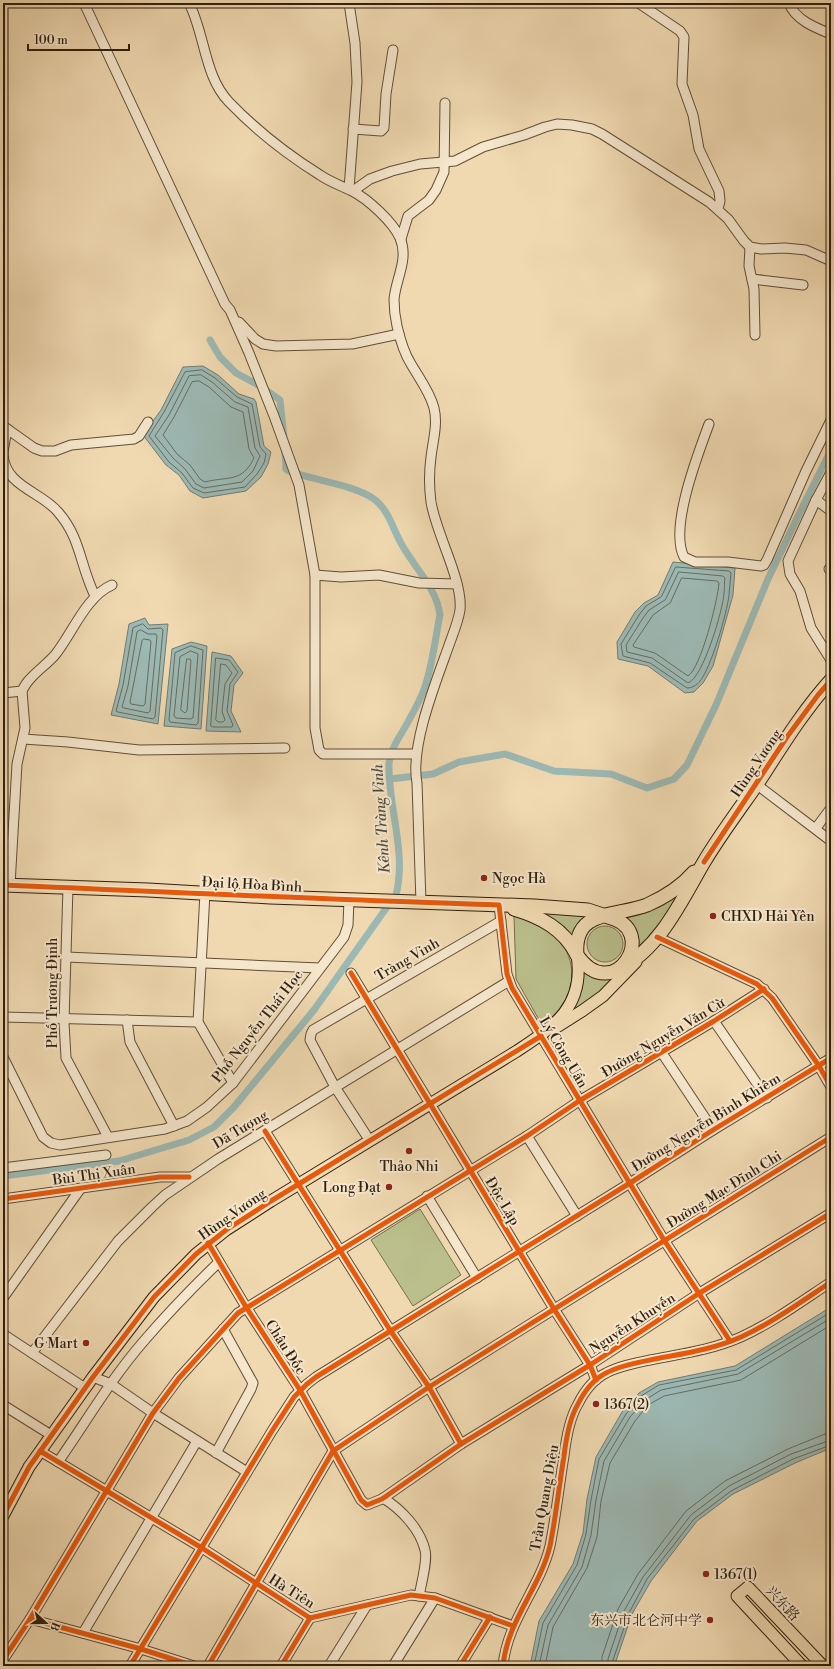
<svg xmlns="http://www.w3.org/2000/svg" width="834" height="1669" viewBox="0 0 834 1669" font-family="'Libre Bodoni','Noto Serif SC',serif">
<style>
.green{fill:#babf8c;stroke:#756f4c}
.water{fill:#9cb9b4;stroke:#717b71}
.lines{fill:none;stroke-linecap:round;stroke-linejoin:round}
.shore{stroke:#666c60;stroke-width:1}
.canal{stroke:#9cb9b4;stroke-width:7}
.minor-casing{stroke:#604e36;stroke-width:11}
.major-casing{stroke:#301f0d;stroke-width:13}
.highway-casing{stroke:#301f0d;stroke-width:15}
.minor{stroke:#f5e6cc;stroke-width:9}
.major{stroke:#f0d9b1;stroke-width:11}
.highway{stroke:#f0d9b1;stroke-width:13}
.cycleway-casing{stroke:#f5e6cc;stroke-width:8}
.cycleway{stroke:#e8590c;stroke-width:5}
.poi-dot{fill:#8f2418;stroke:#f5e6cc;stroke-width:1.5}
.labels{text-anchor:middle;stroke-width:4;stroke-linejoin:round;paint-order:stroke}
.street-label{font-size:14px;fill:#301f0d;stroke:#f5e6cc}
.poi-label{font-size:14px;fill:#301f0d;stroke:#f5e6cc;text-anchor:start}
.water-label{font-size:15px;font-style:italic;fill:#504d3f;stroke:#f5e6cc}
</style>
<rect width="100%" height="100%" fill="#f0d9b1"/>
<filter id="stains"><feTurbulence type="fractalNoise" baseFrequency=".005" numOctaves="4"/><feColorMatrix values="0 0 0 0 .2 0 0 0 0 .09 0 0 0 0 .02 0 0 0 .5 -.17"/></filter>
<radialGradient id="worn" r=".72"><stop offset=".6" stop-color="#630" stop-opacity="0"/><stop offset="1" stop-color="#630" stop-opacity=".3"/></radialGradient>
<g class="green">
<path d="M684,891l-44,60 -3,-12 -13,-21 2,-3z"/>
<path d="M535,910l55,4 -17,24z"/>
<path d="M514,916c60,10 80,73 28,109l-26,-46z"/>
<circle cx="605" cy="944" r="18"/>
<path d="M584,970l31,7 -19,20 -24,16 6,-15z"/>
<path d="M420,1209l41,66 -48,31 -42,-66z"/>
</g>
<g class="water">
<path d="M203,366l15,9 21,19 15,5 2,3 8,44 7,6 -3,12 -7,13 -15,14 -43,7 -13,-7 -11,-16 -13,-10 -23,-30 18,-25 22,-43z"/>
<path d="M673,562l62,6 -2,27 -20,71 -10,17 -9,9 -9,1 -37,-27 -30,-7 -1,-17 18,-30 9,-9 14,-8z"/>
<path d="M145,618l4,7 19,-1 -10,100 -47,-9 8,-31 10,-60z"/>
<path d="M191,642l16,4 -6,83 -37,-3 8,-77z"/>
<path d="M212,652l19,4 12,17 -9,12 -3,26 10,21 -35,-1z"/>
<path d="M831,1307v141l-36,15 -62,31 -36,27 -46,60 -19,33 -16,47 1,5h-87l9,-45 34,-57 10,-31 4,-34 9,-42 26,-45 17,-19 19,-11 77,-16z"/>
</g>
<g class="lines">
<g class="shore">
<path d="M202,370l13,8 22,19 15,7 8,43 6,7 -2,9 -7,11 -12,13 -41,6 -11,-5 -11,-15 -13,-11 -20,-26 15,-24 21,-40z"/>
<path d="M201,375l11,7 23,20 13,5 7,41 5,8 -7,15 -11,11 -38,6 -8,-4 -11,-15 -12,-11 -18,-22 14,-21 20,-39z"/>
<path d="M199,381l10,6 22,20 12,5 6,37 5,9c-12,25 -26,18 -49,24l-5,-3 -10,-14 -13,-11 -14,-19 11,-18 18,-35z"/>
<path d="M676,567l53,4 2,2c-1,7 -1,15 -2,22 -2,18 -18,73 -29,86 -3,4 -8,7 -13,7l-37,-25 -27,-7 -2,-12 18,-29 7,-9 15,-9z"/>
<path d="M679,572l44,4 2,2c-1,5 0,10 -1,15 -1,17 -21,85 -36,90l-36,-25 -25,-6 -1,-7 17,-27 6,-8 16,-10z"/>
<path d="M682,578l35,3 2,2c-1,16 -18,85 -31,93l-33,-23 -21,-6 -1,-2 20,-30 17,-12z"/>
<path d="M143,624l5,5 13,-1 2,2 -8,87 -2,2 -35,-7 -2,-1 7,-26 10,-57z"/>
<path d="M141,630l7,4h8l1,2 -7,75 -2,2 -24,-5 -2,-1 6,-21 9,-54z"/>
<path d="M144,639l6,1 1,2 -6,62 -2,2 -12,-2 -1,-2 12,-61z"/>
<path d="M191,646l12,4 -5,73 -2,2 -26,-3 -1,-2 6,-67z"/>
<path d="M191,651l7,3 -5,64 -2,1 -15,-1 -2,-2 6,-59z"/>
<path d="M216,658l13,2 9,12 -8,12 -3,27 6,14 -1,2h-19l-2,-1z"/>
<path d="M187,659h3l1,1 -4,51 -2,2 -4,-3z"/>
<path d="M221,664l5,1 6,8 -7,11 -3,27 3,9 -2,2h-5l-2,-2z"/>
<path d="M534,1666l9,-43 34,-58 9,-31 5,-34 8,-41 27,-45 15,-18 18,-11 77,-15 95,-58"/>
<path d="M539,1666l9,-41 34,-58 9,-32 5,-35 8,-39 26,-44 15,-17 16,-10 77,-16 93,-56"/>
<path d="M545,1666l8,-39 34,-59 10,-31 4,-36 9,-38 25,-42 13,-16 16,-9 77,-16 90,-55"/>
<path d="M602,1666v-9l16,-48 20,-35 48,-63 39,-30 63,-32 37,-15h6"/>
<path d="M608,1666v-7l16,-48 19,-34 48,-62 38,-29 62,-32 40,-14"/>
<path d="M613,1666v-6l16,-47 18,-34 47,-60 37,-28 62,-32 38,-14"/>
</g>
<g class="canal">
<path d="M210,340l10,17 16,16 26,14 18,13 4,38"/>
<path d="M285,452l1,17 3,2c23,9 66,14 85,28 15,11 19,31 28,46 13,23 35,44 38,70 -5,24 -8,55 -17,77 -4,10 -9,19 -14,28 -7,14 -19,28 -20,44 -1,44 18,88 7,131"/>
<path d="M390,779l43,-5 26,-12 46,-8 49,17 57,3 36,14 27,-9 13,-14 29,-60 52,-126 33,-69 30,-60"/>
<path d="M3,1176l116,-15 70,-21 25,-13 20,-20 80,-97 73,-103"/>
</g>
<g class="minor-casing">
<g id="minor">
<path d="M84,3l141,301 5,6 19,43 25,63 25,69 16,90v153l4,22 4,4h93"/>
<path d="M189,3c16,31 15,73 40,99 27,28 59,53 91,73 10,7 22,11 32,16 16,8 41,31 48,47 9,21 -4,40 -6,61 0,9 1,18 3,27 3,13 7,27 14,38 8,14 19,28 23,44 4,16 -1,32 -3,49 -2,15 -2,30 0,45 5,32 32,78 29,108 -2,13 -8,26 -12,38 -13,36 -38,99 -31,135l4,120"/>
<path d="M789,3c6,17 27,25 42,31"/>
<path d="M640,4l40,27 4,6 -2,47 11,31 6,34 20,42 1,10 -2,8"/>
<path d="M353,129l28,2 3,-3 2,-34 7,-44"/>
<path d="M349,189l8,-107 -2,-39 -6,-40"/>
<path d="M353,191l17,-12 22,-8 28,-7 35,-3 28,-14 41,-12 21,-8 12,-3 15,1 20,4 10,5 107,68 19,17 16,22 6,6 11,2 24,-1 21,2 25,11"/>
<path d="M401,239l7,-23 21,-16 7,-10 8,-18 1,-69"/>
<path d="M750,247l-1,19 5,23 1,46"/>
<path d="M752,279l51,6"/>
<path d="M239,322l16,17 8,5 13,2 76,-2 47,-10"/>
<path d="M709,424c-11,30 -40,104 -25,133l11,5h33l33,4 3,-1 3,-5 39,-89 25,-51"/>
<path d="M3,426l31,22 8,3h13l16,-6 63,-6 5,-3 9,-14"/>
<path d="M3,452l4,-23"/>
<path d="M3,454c2,33 38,37 55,58 23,26 22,54 37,84"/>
<path d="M831,472l-15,28 -28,61 2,13 10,17 11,37 20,32"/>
<path d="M816,500l15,11"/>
<path d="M829,569l2,-2"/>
<path d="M315,575l26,2 38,-2 40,8 38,1"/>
<path d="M3,693l19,-2"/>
<path d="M23,739l45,3 71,8 146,-2"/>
<path d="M756,784l75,57"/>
<path d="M816,828l15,-20"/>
<path d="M10,885l7,-121 8,-36 -3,-37c2,-4 5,-9 8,-12 8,-9 17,-15 25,-24 17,-21 31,-59 57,-70"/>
<path d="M68,887l-4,135 2,36 42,79"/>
<path d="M205,893l-7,129 35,61"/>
<path d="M499,905l8,69 5,14 152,252 66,101"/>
<path d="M657,937l100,47 15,14 47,68 12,21"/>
<path d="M66,957l254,11"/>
<path d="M351,973l203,336 36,56 6,15"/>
<path d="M3,1017l195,5"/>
<path d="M127,1020l3,22 44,84"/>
<path d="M714,1021l53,77"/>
<path d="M662,1053l51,77"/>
<path d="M3,1057l40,80 8,6 9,2 105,-16 22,-8 20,-14 26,-24 111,-146 4,-12 1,-26"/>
<path d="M265,1131l125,199 39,57 32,57"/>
<path d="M527,1136l50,80"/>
<path d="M370,1141l-35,-54 -25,-47 1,-6 2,-4 188,-109"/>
<path d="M3,1168l103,-13"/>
<path d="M427,1196l50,82"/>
<path d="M3,1199l157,-22h29"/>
<path d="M208,1243l38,64 54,83 61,110 6,5 15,-6 79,-55 129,-79 108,-71 133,-81"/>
<path d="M3,1298l78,-110"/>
<path d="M3,1334l82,54"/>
<path d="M32,1353l86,-112 34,-34 13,-12 53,-36 291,-178"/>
<path d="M93,1377l18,7 42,29 94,59"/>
<path d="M3,1405l48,30"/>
<path d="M40,1451l162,97 108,70 101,-23 24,3 78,28"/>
<path d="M216,1453l35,-64 2,-6 -30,-54"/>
<path d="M58,1462c28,-40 53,-83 85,-120 24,-28 50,-55 76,-80"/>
<path d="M383,1498c18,11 37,31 42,52 3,10 -4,35 -6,46"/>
<path d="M30,1619l111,30 53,17"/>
<path d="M83,1633l114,-192"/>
<path d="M3,1660l27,-41 123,-206 26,-35 59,-65 289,-177 52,-35 135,-80 50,-32"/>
<path d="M130,1666l142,-235 22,-34 13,-13 9,-7 314,-194 83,-53 118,-72"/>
<path d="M208,1666l125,-215 96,-64 402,-250"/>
<path d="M281,1666l29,-48"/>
<path d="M329,1666l38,-61"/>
<path d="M393,1666l42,-68"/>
<path d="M460,1666l30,-49"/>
<path d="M503,1666c4,-45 37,-78 47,-120 6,-30 9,-60 14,-90 2,-17 5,-37 14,-52 6,-12 16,-25 28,-31 13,-7 29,-10 44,-13 30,-6 62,-10 91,-23 31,-14 61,-36 90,-55"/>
</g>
</g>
<g class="major-casing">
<g id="major">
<path d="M555,1028l27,-17 21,-15 33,-34"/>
<path d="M3,1516l26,-49 64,-90 61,-80 42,-43 30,-24 45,-29 246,-150c38,-25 68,-45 60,-96"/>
<path d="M802,1666l-65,-70 11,-9 75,79"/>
</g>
</g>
<g class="highway-casing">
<g id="highway">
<path d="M3,885l145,5 122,7 264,9 54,4 27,9"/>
<path d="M514,909c27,8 50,20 63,46"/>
<path d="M608,917c54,12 6,91 -31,38 -4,-46 38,-38 70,-50 18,-8 34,-18 47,-33"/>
<path d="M621,968c40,-21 61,-69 83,-106 16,-27 35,-52 53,-78 23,-35 45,-72 74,-104"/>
</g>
</g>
<use href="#minor" class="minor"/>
<use href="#major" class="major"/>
<use href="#highway" class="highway"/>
<g class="cycleway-casing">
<g id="cycleway">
<path d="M704,862l83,-125 31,-42 13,-15"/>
<path d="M3,885c165,7 331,15 496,20l8,69 5,14 152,252 66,101"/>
<path d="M657,937l100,47 15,14 47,68 12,21"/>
<path d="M351,973l203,336 36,56 6,15"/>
<path d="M265,1131l125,199 39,57 32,57"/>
<path d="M3,1199l157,-22h29"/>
<path d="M208,1243l38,64 54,83 61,110 6,5 15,-6 79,-55 129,-79 108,-71 133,-81"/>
<path d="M40,1451l162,97 108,70 101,-23 24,3 78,28"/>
<path d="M3,1516l26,-49 64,-90 61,-80 42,-43 30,-24 45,-29 270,-165"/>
<path d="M30,1619l111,30 53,17"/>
<path d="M3,1660l27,-41 123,-206 26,-35 59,-65 289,-177 52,-35 135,-80 50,-32"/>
<path d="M130,1666l142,-235 22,-34 13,-13 9,-7 314,-194 83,-53 118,-72"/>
<path d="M208,1666l125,-215 96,-64 402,-250"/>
<path d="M281,1666l29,-48"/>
<path d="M460,1666l30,-49"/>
<path d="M503,1666c4,-45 37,-78 47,-120 6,-30 9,-60 14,-90 2,-17 5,-37 14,-52 6,-12 16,-25 28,-31 13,-7 29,-10 44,-13 30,-6 62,-10 91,-23 31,-14 61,-36 90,-55"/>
</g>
</g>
<use href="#cycleway" class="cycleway"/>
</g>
<g class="poi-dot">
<circle cx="484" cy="878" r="4"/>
<circle cx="713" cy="916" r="4"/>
<circle cx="409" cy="1151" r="4"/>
<circle cx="389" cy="1187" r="4"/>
<circle cx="86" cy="1343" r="4"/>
<circle cx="596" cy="1404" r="4"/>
<circle cx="706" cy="1574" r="4"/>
<circle cx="710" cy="1620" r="4"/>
</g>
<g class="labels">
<g class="street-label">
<text transform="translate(756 763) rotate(-56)" y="5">Hùng Vương</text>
<text transform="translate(252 884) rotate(3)" y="5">Đại lộ Hòa Bình</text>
<text transform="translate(407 959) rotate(-30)" y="5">Tràng Vinh</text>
<text transform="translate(52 993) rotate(-90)" y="5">Phố Trương Định</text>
<text transform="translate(257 1026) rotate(-52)" y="5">Phố Nguyễn Thái Học</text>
<text transform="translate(663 1037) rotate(-31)" y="5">Đường Nguyễn Văn Cừ</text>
<text transform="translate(564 1052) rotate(59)" y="5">Lý Công Uẩn</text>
<text transform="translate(706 1122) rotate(-32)" y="5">Đường Nguyễn Bỉnh Khiêm</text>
<text transform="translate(240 1129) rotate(-31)" y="5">Dã Tượng</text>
<text transform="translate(94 1174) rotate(-8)" y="5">Bùi Thị Xuân</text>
<text transform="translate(724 1189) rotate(-32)" y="5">Đường Mạc Đĩnh Chi</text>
<text transform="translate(503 1201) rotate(59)" y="5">Độc Lập</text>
<text transform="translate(232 1214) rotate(-35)" y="5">Hùng Vương</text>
<text transform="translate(632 1323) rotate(-33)" y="5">Nguyễn Khuyến</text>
<text transform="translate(286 1347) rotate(57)" y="5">Châu Đốc</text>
<text transform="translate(544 1498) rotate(-80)" y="5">Trần Quang Diệu</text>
<text transform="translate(292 1591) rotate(32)" y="5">Hà Tiên</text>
<text transform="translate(783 1603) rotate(47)" y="5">兴东路</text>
</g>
<g class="poi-label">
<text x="492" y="883">Ngọc Hà</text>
<text x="721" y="921">CHXD Hải Yên</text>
<text x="409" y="1171" text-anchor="middle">Thảo Nhi</text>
<text x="381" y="1192" text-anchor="end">Long Đạt</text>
<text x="78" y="1348" text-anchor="end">G Mart</text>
<text x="604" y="1409">1367(2)</text>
<text x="714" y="1579">1367(1)</text>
<text x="702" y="1625" text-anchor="end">东兴市北仑河中学</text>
</g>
<g class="water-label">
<text transform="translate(381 819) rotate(-94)" y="5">Kênh Tràng Vinh</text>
</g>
</g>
<rect width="834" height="1669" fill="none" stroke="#f0d9b1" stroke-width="16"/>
<rect x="4" y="4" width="826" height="1661" fill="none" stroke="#301f0d" stroke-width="2"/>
<rect x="8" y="8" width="818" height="1653" fill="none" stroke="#301f0d"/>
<g transform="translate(46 1623) rotate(111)" stroke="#f5e6cc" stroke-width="3" paint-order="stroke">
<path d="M0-3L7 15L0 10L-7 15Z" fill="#301f0d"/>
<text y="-6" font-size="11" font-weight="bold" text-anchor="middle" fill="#301f0d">B</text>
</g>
<path d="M28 44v6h101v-6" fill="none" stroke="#301f0d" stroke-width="2"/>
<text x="34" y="44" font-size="12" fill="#301f0d" stroke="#f5e6cc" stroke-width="3" paint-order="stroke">100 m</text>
<rect width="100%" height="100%" filter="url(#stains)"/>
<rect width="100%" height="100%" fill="url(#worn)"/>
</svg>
